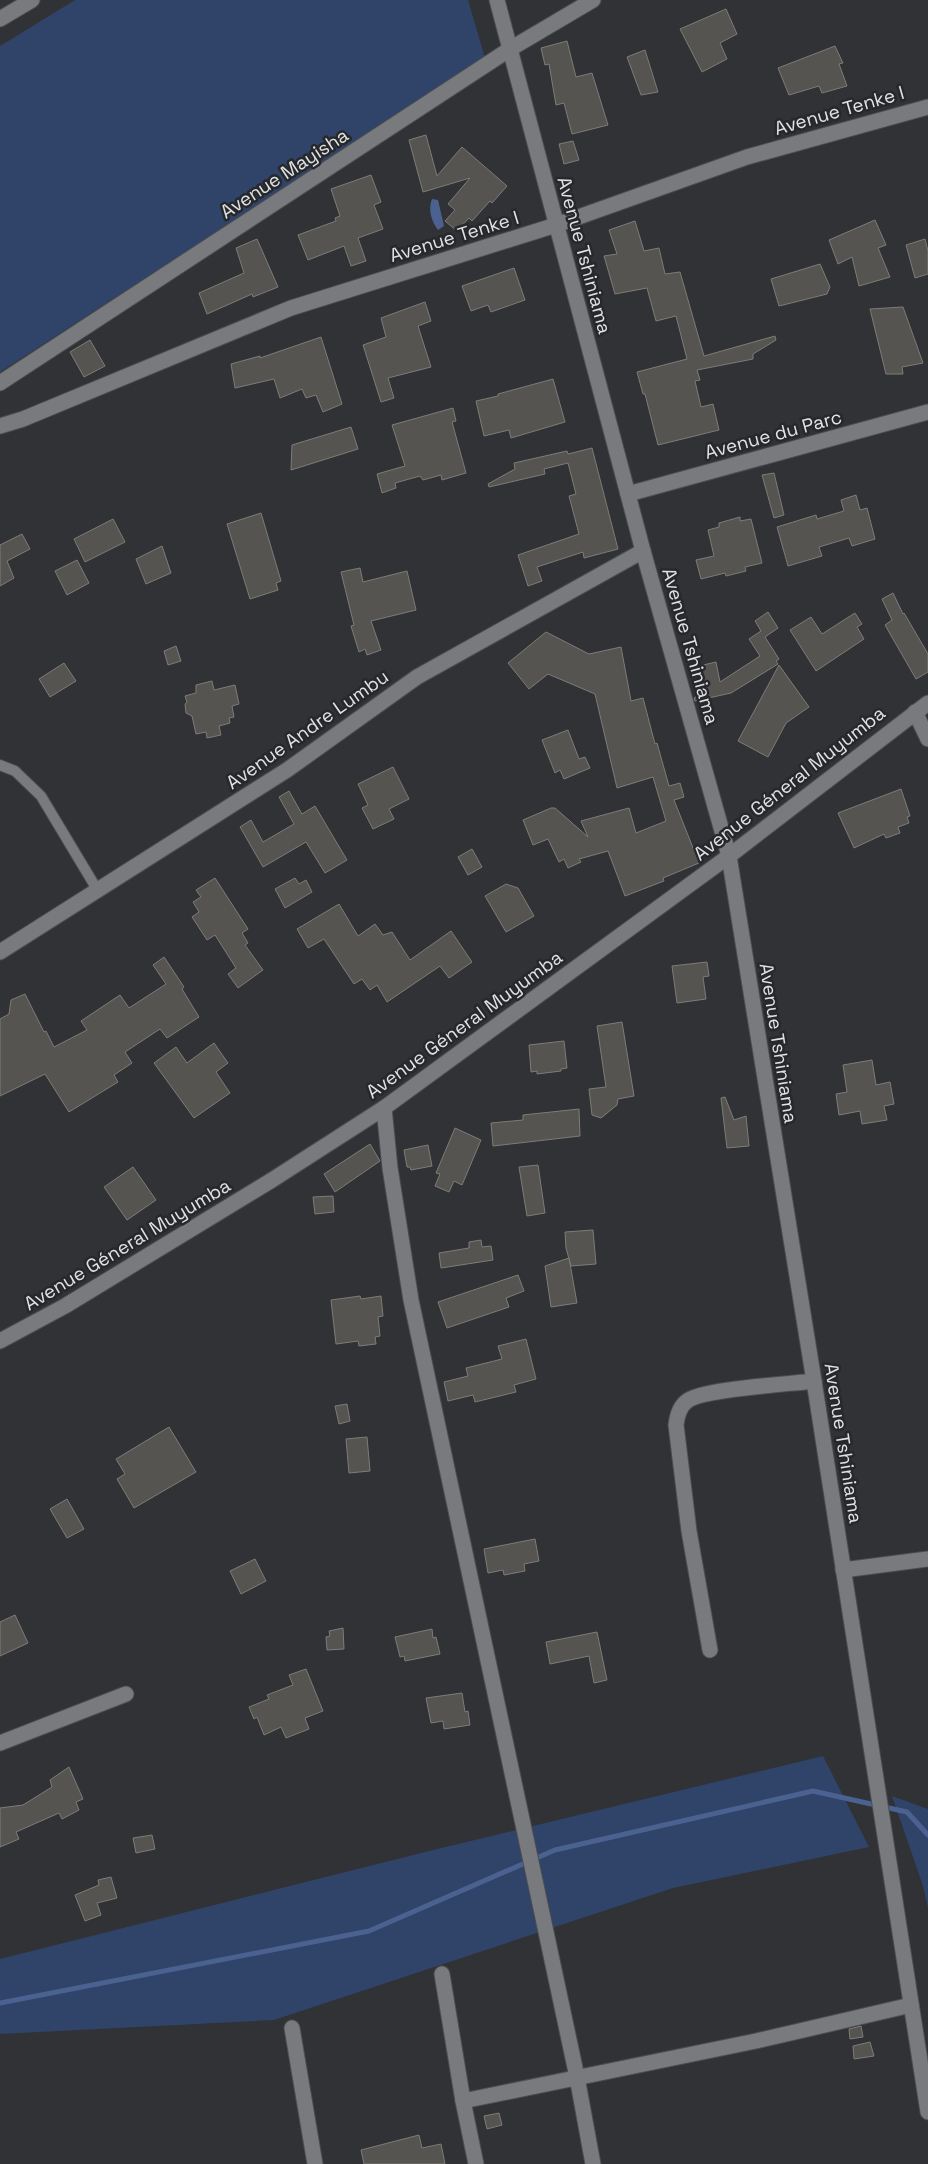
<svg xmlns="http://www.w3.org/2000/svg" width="928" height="2164" viewBox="0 0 928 2164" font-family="'Space Grotesk',sans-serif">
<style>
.green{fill:#304368}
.water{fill:#4b6290}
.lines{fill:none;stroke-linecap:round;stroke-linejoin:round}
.stream{stroke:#4b6290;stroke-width:5}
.building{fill:#565451;stroke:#7d7c78}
.lane-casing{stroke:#4c4e50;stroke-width:12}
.street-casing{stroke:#4c4e50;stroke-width:17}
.secondary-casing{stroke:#4c4e50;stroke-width:17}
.lane{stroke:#787a7e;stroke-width:10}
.street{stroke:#787a7e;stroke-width:15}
.secondary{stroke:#787a7e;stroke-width:15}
.labels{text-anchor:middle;stroke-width:5;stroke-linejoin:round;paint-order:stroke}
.street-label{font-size:19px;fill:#e1e2e4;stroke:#26282b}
</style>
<rect width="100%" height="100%" fill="#303235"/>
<g class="green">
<path d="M75,0h393l17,58 -485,314v-326z"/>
<path d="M823,1756l46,91 -196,41 -399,132 -274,14v-75l429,-108z"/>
<path d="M892,1796l36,13v99l-5,-22z"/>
</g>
<path class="water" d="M432,199l6,1 6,26 -6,4c-7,-9 -10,-21 -6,-31z"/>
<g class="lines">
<path class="stream" d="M0,2003l369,-72 186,-81 258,-59 94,21 21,23"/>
</g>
<g class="building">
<path d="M726,9l11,25 -17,9 7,16 -25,13 -22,-43z"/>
<path d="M567,41l9,36 16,-4 16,52 -36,9 -8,-31 -8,2 -7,-41 -4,1 -4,-17z"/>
<path d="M835,46l8,17 -4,1 8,22 -25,7 -3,-7 -30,9 -11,-27z"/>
<path d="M645,50l13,42 -17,3 -14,-38z"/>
<path d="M426,135l11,41 25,-29 45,39 -15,17 -2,-2 -18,20 -3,-3 -12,13 -12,-10 10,-11 -7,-6 22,-26 -47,14 -14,-52z"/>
<path d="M573,141l6,19 -15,4 -5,-20z"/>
<path d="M371,175l10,27 -7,3 9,24 -25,9 8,23 -15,5 -7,-20 -36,14 -10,-25 38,-14 -1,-3 5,-2 -9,-27z"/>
<path d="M875,220l11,25 -8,3 12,29 -31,9 -7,-29 -14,7 -9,-24z"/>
<path d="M635,221l9,30 15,-3 6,26 15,-2 24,84 71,-20 1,4 -23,14v5l-56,11 3,10 -5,1 6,26 12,-3 6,26 -61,15 -13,-51h-2l-6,-22 50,-13 -11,-43 -20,5 -9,-33 -32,6 -11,-38 13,-2 -8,-24z"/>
<path d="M257,239l21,48 -25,10 -1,-3 -45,20 -8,-21 45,-20 -8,-25z"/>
<path d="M925,239l3,12v23l-13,4 -9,-33z"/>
<path d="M820,264l10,23 -3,7 -48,12 -8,-27z"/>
<path d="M514,268l11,32 -34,12 -3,-7 -17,6 -9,-25z"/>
<path d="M425,302l6,19 -13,5 13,41 -43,11 6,20 -13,4 -18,-57 23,-8 -5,-19z"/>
<path d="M903,307l20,56 -21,4 1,7h-17l-16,-65z"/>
<path d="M321,337l21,67 -19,8 -7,-17 -10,3 -4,-9 -22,9 -6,-19 -39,9 -4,-24 29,-8v2z"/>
<path d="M90,340l15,26 -21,11 -14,-25z"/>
<path d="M553,379l12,43 -54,16 -2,-8 -25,6 -8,-35 22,-5v-2z"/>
<path d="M453,408l3,13 -4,1 14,51 -24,7 -1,-5 -18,5 -3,-4 -25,7 1,5 -14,5 -5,-19 28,-8 -13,-41z"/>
<path d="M351,427l7,22 -67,21 1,-25z"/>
<path d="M592,448l26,101 -34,9 -1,-6 -46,15 5,14 -14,5 -10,-31 61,-21 -10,-38 7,-2 -8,-31 -24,6 1,5 -56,13 -1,-3 27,-15 -1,-6 53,-12 1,3z"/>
<path d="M774,473l10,42 -10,3 -12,-43z"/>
<path d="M856,495l4,15 7,-2 8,31 -23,7 -3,-8 -30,9 3,9 -34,10 -11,-39 39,-12 1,4 27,-8 -3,-11z"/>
<path d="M261,513l20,68 -5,2 2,7 -28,9 -23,-75z"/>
<path d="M740,517v4l11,-2 11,44 -17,4 1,4 -20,5 -1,-3 -24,6 -5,-19 18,-4 -6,-26 11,-3v-4z"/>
<path d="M113,519l12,23 -40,20 -11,-23z"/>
<path d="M22,534l8,15 -23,12 7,17 -14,8v-41z"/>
<path d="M162,546l9,27 -25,11 -10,-25z"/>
<path d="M77,560l12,23 -22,12 -12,-24z"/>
<path d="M360,568l3,14 44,-11 9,39 -45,11 10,29 -14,5 -2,-6 -6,3 -8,-26 3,-1 -13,-53z"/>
<path d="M893,593l10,21 1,-1 24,41v18l-12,7 -31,-54 7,-5 -10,-21z"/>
<path d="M768,612l10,16 -13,9 14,22 -3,2 2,3 -47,29 -36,8 -1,-3 10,-6 -5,-26 17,-4 4,20 40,-26 -11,-17 12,-8 -6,-10z"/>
<path d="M855,613l7,11 -5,3 7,12 -48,32 -26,-41 21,-13 11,17z"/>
<path d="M546,632l43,22 32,-7 10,54 12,-3 12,46 2,-1 12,43 11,-3 4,14 -10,3 25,63 -36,15 1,3 -39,15 -17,-45 -29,8 2,3 -13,6 -4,-9 -5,3 -11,-23 -15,6 -10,-25 28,-12h4l33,29 -7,-16 48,-13 7,25 30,-12 -13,-44 -36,11 -22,-94 -47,-20 -19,15 -21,-26z"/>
<path d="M176,646l5,15 -13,4 -4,-14z"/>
<path d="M64,663l12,18 -26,16 -11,-18z"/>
<path d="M779,665l30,42 -23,16 -18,34 -30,-16z"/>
<path d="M212,681l2,9 21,-5 4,19 -7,2 2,11 -5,1 1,5 -11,3 2,9 -14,3 -1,-6 -10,2 -4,-18 -6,-3 -1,-9 2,-2 -2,-6 11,-3v-8z"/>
<path d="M568,730l11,29 6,-2 5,11 -26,11 -4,-9 -5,3 -13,-33z"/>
<path d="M393,767l16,32 -20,10 5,10 -21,10 -11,-21 6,-3 -10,-21z"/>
<path d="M901,789l9,27 -3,1 2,6 -11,4 2,6 -14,5 -2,-4 -30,14 -16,-35z"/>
<path d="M289,791l13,23 13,-8 32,54 -22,13 -19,-31 -43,25 -23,-40 11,-7 12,22 31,-18 -15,-27z"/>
<path d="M472,849l10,18 -14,8 -10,-18z"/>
<path d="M215,878l33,51 -6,4 6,10 -3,2 18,25 -25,18 -10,-14 8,-6 -21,-33 -8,5 -15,-23 7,-5 -6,-10 8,-5 -5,-7z"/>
<path d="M295,878l4,6 7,-4 6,12 -27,16 -10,-19z"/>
<path d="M506,884l12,4 16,28 -28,16 -21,-36z"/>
<path d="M339,904l19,32 17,-12 8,11 9,-3 18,28 41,-29 21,31 -23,16 -9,-12 -53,36 -10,-17 -7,5 -8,-11 -8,5 -30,-45 -16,9 -11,-19z"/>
<path d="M164,957l20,30 -2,2 17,28 -32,21 -7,-9 -35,23 7,11 -18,12 4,7 -49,30 -24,-38 -45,22v-77l9,-5 2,-14 14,-6 19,38 2,-1 8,16 33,-17 -6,-9 39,-26 9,13 37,-24 -13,-19z"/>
<path d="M707,962l2,14 -6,1 3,22 -29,4 -5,-37z"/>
<path d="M622,1022l12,74 -16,3 -1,6 -16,13 -9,-3 -3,-26 17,-2 -9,-61z"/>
<path d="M564,1041l3,27 -6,1v2l-24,3v-3l-6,1 -2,-27z"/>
<path d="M214,1043l14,20 -12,9 14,21 -36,25 -40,-55 22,-16 11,16z"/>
<path d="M872,1060l4,25 14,-3 4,22 -10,2 3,14 -25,4 -2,-13 -21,4 -3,-21 11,-2 -4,-27z"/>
<path d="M725,1097l9,23 12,-4 3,30 -22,2 -6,-50z"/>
<path d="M579,1109l1,27 -87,10 -2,-23 32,-3v-5z"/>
<path d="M455,1128l26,12 -19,45 -8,-4 -5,11 -14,-6 5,-12 -4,-1z"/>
<path d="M370,1144l10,17 -45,31 -11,-18z"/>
<path d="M428,1145l4,21 -21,4 -1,-3h-3l-3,-17z"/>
<path d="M538,1165l7,48 -18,3 -8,-49z"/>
<path d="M133,1167l23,33 -29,20 -23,-33z"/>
<path d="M333,1196l1,16 -19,2 -2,-17z"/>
<path d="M593,1230l3,34 -25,2 -5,-18 -1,-16z"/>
<path d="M481,1240l1,7 9,-1 2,14 -52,8 -2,-15 30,-5v-6z"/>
<path d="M569,1258l8,45 -26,4 -6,-41z"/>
<path d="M518,1275l6,16 -18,7 3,9 -62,21 -9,-26z"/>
<path d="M360,1296l1,3 20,-3 2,20 -5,1 2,19 -5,1 1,7 -17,2 -1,-5 -22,3 -5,-44z"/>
<path d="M526,1339l10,40 -22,6 2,7 -41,10 -2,-7 -25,6 -4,-19 24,-6 -2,-8 36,-9 -4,-13z"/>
<path d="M347,1404l3,17 -11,3 -4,-18z"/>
<path d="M169,1427l27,45 -62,36 -17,-29 8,-5 -9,-15z"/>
<path d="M367,1437l3,34 -21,2 -3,-34z"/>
<path d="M67,1499l17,30 -17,9 -17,-29z"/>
<path d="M535,1539l4,22 -15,3 1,7 -21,4 -1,-5 -15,3 -4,-24z"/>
<path d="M255,1559l11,22 -25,13 -11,-23z"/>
<path d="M15,1615l13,28 -28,13v-34z"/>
<path d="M343,1628l1,21 -17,1 -1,-13 4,-1 -1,-5z"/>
<path d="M432,1629l1,9 3,-1 4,17 -35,7 -1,-5 -4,1 -5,-20z"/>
<path d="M597,1632l10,48 -13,3 -5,-27 -39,8 -4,-22z"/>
<path d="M306,1669l17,42 -18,7 4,11 -23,9 -5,-11 -17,8 -7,-18 -3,2 -5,-12 20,-8 -2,-4 26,-10 -4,-10z"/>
<path d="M462,1693l3,19 3,-1 2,14 -26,4 -1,-8 -12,2 -5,-25z"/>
<path d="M69,1767l14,32 -7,3 3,8 -17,9 -3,-6 -43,19 3,7 -19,8v-39l23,-3 29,-18 -2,-7z"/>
<path d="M152,1835l3,14 -19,4 -3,-15z"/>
<path d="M111,1877l6,21 -20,5 4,12 -16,6 -10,-26 24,-10 -1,-5z"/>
<path d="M861,2026l2,11 -13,2 -1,-10z"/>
<path d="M870,2042l4,14 -20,3 -1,-13z"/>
<path d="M499,2113l3,12 -15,4 -3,-13z"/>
<path d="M419,2135l3,13 19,-4 4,20h-81l-3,-14z"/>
</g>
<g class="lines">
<g class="lane-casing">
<path id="lane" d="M0,765l15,6 26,25 57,95"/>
</g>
<g class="street-casing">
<g id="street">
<path d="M0,19l32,-19"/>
<path d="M0,383l510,-334 83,-49"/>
<path d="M0,426l23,-7 268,-111 265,-83 191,-68 181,-50"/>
<path d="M628,494l300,-82"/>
<path d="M915,712l13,27"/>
<path d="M0,952l287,-182 130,-93 226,-126"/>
<path d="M384,1108l6,60 21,132 166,777 16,87"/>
<path d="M0,1341l65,-35 207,-126 112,-72 345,-252 199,-153"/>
<path d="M843,1570l85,-11"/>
<path d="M710,1650l-21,-119 -13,-106c1,-9 3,-18 11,-24 14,-12 104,-17 127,-20"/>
<path d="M0,1743l126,-49"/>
<path d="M442,1974l21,127 13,63"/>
<path d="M292,2028l23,136"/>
<path d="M463,2101l293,-60 155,-36"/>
</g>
</g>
<g class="secondary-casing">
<path id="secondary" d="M497,0l146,551 86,305 85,525 114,731"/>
</g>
<use href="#lane" class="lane"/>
<use href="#street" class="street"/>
<use href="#secondary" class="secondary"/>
</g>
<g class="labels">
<g class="street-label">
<text transform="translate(839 110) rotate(-16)" y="7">Avenue Tenke I</text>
<text transform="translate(284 173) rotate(-33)" y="7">Avenue Mayisha</text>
<text transform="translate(454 236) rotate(-17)" y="7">Avenue Tenke I</text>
<text transform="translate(585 255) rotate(75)" y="7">Avenue Tshiniama</text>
<text transform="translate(773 434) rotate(-15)" y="7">Avenue du Parc</text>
<text transform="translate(691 646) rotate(74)" y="7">Avenue Tshiniama</text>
<text transform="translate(307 729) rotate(-35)" y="7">Avenue Andre Lumbu</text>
<text transform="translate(789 783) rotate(-38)" y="7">Avenue Géneral Muyumba</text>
<text transform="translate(464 1024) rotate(-36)" y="7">Avenue Géneral Muyumba</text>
<text transform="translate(779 1043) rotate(81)" y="7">Avenue Tshiniama</text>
<text transform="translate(127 1244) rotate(-31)" y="7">Avenue Géneral Muyumba</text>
<text transform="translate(844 1443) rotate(81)" y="7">Avenue Tshiniama</text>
</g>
</g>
</svg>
